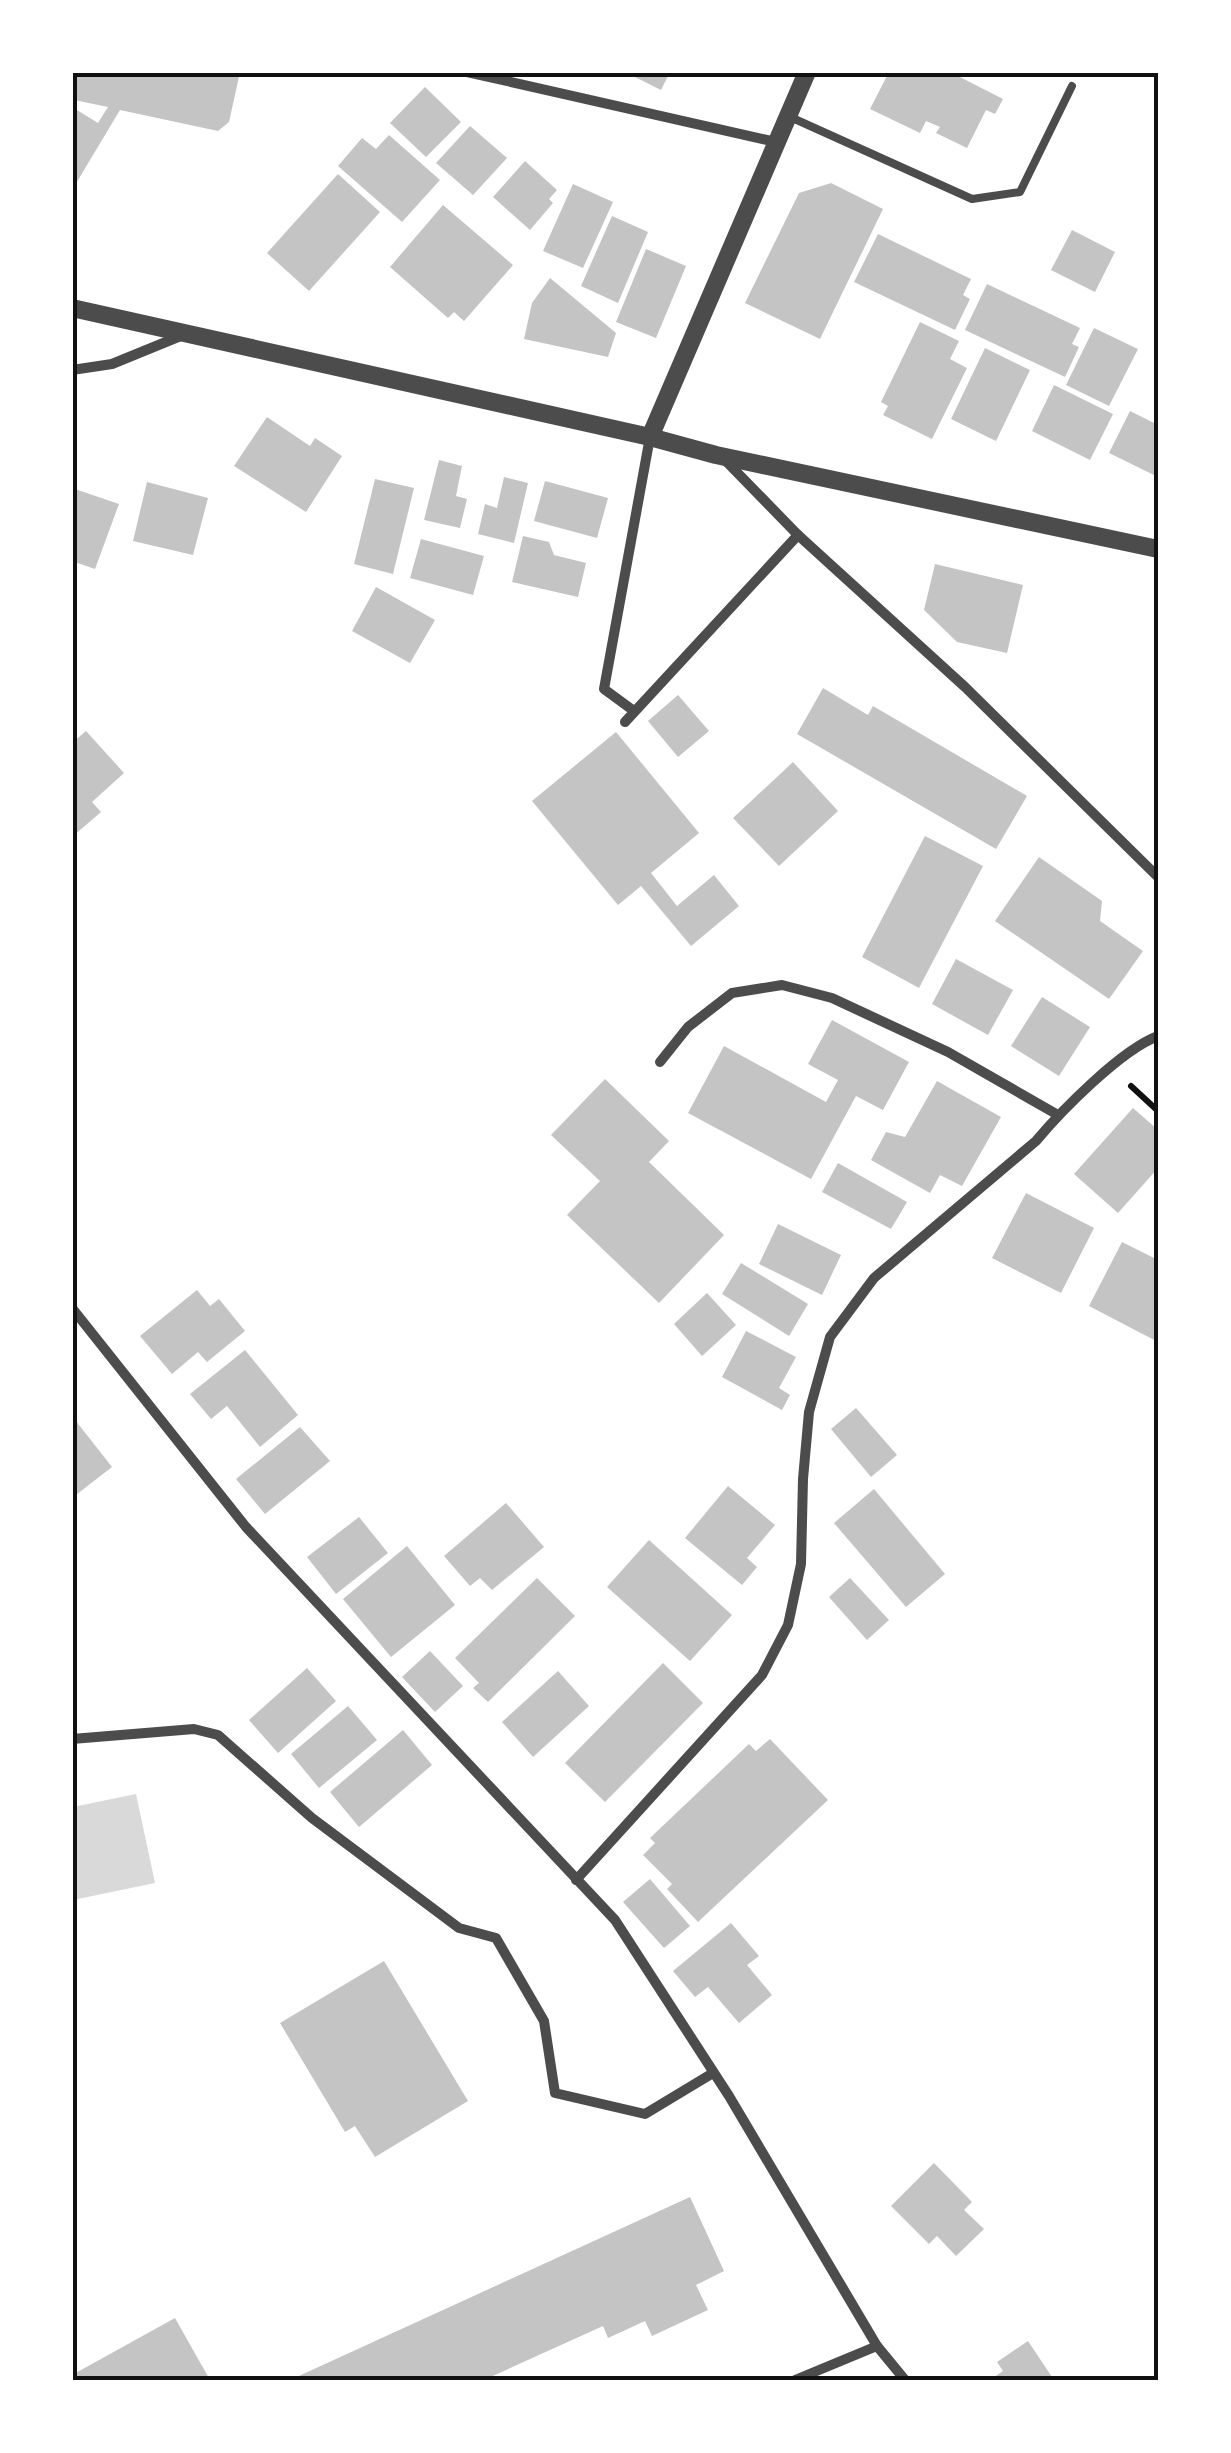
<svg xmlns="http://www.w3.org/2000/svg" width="1231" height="2453" viewBox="0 0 1231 2453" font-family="'Roboto Condensed',sans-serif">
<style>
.water{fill:#d9d9d9}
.building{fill:#c4c4c4}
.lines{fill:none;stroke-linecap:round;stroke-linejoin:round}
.path{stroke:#111;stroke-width:6}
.service{stroke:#4c4c4c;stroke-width:8}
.minor{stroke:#4c4c4c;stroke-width:10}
.tertiary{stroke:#4c4c4c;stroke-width:18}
.neatline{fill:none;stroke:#111;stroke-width:4}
</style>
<rect width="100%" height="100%" fill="#fff"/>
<path class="water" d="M136,1794l19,89 -82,17v-93z"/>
<g class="building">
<path d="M72,72h168l-11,50 -11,9 -98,-21 -48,80v-83l26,16 10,-16 -34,-7z"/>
<path d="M625,72h45l-9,18z"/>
<path d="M889,72h61l53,27 -8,15 -9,-4 -19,38 -31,-15 4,-6 -14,-6 -6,12 -50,-24z"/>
<path d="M425,87l36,35 -35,35 -36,-34z"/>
<path d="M470,126l37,32 -34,37 -37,-32z"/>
<path d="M389,135l51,45 -38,42 -64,-56 24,-28 14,11z"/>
<path d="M525,161l32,29 -8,9 4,4 -23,27 -37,-33z"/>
<path d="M338,174l42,38 -71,79 -42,-38z"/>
<path d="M831,183l52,26 -63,130 -75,-36 54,-110z"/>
<path d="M573,184l40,18 -30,66 -40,-17z"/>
<path d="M443,205l70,60 -49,56 -10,-9 -6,6 -58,-51z"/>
<path d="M612,216l36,16 -30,71 -37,-17z"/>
<path d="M1072,230l43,22 -20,40 -44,-22z"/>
<path d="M878,234l93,45 -8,16 7,4 -15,31 -101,-48z"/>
<path d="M646,249l40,17 -30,72 -40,-16z"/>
<path d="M550,278l66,55 -8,24 -84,-18 8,-36z"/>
<path d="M987,284l93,44 -8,16 7,3 -14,30 -100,-47z"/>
<path d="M920,322l39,19 -9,18 17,9 -35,71 -49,-24 5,-9 -7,-4z"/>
<path d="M1094,328l44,21 -29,57 -43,-21z"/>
<path d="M985,348l45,22 -34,71 -45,-22z"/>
<path d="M1054,385l59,29 -23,46 -58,-29z"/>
<path d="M1130,411l28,14v52l-49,-24z"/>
<path d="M267,417l43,29 5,-8 27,18 -36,56 -72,-46z"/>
<path d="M439,460l23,6 -6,30 11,3 -7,29 -36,-8z"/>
<path d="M504,477l24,6 -14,60 -36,-9 7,-30 12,4z"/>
<path d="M375,479l39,9 -21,86 -39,-10z"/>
<path d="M545,481l63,17 -11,40 -63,-17z"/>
<path d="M147,482l61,16 -15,57 -60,-14z"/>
<path d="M72,488l47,16 -24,65 -23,-8z"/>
<path d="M523,536l26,6 5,13 32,8 -8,34 -66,-15z"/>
<path d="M421,539l63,17 -11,39 -63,-17z"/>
<path d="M935,564l88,21 -16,68 -50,-11 -33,-32z"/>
<path d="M376,587l59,33 -25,43 -58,-32z"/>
<path d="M823,688l45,27 5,-9 154,90 -31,53 -199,-115z"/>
<path d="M678,695l31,36 -31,26 -30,-36z"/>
<path d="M86,731l38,42 -32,29 9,10 -29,25v-94z"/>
<path d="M616,732l83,101 -48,40 26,33 37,-31 25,31 -48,40 -50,-60 -23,19 -86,-104z"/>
<path d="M793,762l45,49 -59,55 -46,-48z"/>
<path d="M925,836l58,30 -64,122 -57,-31z"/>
<path d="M1039,857l63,44 -2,20 43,30 -34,48 -114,-78z"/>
<path d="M956,959l57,31 -25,45 -56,-31z"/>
<path d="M1042,997l48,30 -31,49 -48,-30z"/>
<path d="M832,1020l77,42 -26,48 -27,-14 -45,83 -123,-66 36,-67 102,56 12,-22 -30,-16z"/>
<path d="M605,1079l64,62 -20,21 75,73 -65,68 -92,-88 33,-34 -49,-46z"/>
<path d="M937,1081l64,36 -39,69 -22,-11 -10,18 -59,-33 15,-28 19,5z"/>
<path d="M1133,1108l25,22v38l-40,45 -44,-39z"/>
<path d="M838,1163l69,39 -16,27 -69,-37z"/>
<path d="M1026,1193l68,35 -33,65 -69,-35z"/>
<path d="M778,1224l63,31 -19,40 -63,-31z"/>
<path d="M1122,1242l36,18v82l-69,-36z"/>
<path d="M741,1263l67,41 -19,32 -67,-42z"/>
<path d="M197,1290l13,16 9,-7 26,32 -38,31 -9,-10 -26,22 -32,-38z"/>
<path d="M707,1293l29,32 -34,31 -28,-32z"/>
<path d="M746,1331l50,26 -17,31 11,7 -8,15 -60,-33z"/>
<path d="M245,1350l53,65 -38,32 -33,-41 -16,13 -21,-25z"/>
<path d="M856,1408l41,47 -26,22 -40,-48z"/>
<path d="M72,1416l40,51 -40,31z"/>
<path d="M300,1427l30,34 -65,53 -29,-35z"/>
<path d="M728,1486l47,39 -28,33 10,9 -15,18 -57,-47z"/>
<path d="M874,1489l71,85 -39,33 -72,-84z"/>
<path d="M506,1503l38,44 -52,43 -12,-12 -10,8 -26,-30z"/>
<path d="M359,1517l29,36 -52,41 -29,-37z"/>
<path d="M649,1540l83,75 -42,46 -83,-74z"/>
<path d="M407,1546l48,59 -64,52 -48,-58z"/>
<path d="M537,1578l38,38 -87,86 -15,-14 6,-5 -24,-25z"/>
<path d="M850,1578l39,42 -22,20 -38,-43z"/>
<path d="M430,1651l33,35 -28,26 -33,-35z"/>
<path d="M663,1663l40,40 -98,99 -40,-39z"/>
<path d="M307,1668l29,33 -58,52 -29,-33z"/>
<path d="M558,1671l31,35 -56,51 -31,-35z"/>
<path d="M348,1706l29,34 -58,48 -28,-34z"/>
<path d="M403,1730l29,35 -73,62 -29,-35z"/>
<path d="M770,1739l58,61 -130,122 -31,-33 5,-5 -29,-29 12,-12 -5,-5 99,-94 7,7z"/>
<path d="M650,1879l40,47 -26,22 -41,-46z"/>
<path d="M731,1923l28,33 -12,9 25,30 -33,28 -31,-36 -13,10 -22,-26z"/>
<path d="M384,1961l84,140 -93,56 -20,-31 -10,6 -65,-109z"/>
<path d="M934,2163l38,39 -8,8 20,19 -28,27 -19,-20 -8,8 -38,-38z"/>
<path d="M690,2197l34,74 -28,14 12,25 -56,26 -7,-15 -37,17 -5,-12 -119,54h-194z"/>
<path d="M175,2318l35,62h-138v-5z"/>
<path d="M1028,2341l26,39h-64l13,-9 -6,-9z"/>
</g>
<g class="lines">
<path class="path" d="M1131,1086l27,25"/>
<path class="service" d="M788,116l184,83 48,-7 52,-106"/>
<g class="minor">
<path d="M467,72l309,70"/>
<path d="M72,370l40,-6 71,-29"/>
<path d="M723,458l75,77 167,152 193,190"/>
<path d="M634,711l-30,-22 46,-252"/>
<path d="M625,722l173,-187"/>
<path d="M660,1062l28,-35 44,-34 50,-8 50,13 116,54 110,63"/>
<path d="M72,1308l174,219 369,393 114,176 148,250 28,34"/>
<path d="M72,1739l122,-10 24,6 94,83 147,110 37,10 48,83 11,72 90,21 68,-41"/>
<path d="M576,1880l186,-205 26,-50 13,-61 2,-85 6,-67 21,-75 44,-59 162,-137c26,-31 85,-91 122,-105"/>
<path d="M795,2380l82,-34"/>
</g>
<g class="tertiary">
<path d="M72,308l578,129 66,18 442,94"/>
<path d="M650,437l157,-365"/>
</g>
</g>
<rect width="1231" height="2453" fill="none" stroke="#ffffff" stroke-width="150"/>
<rect x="75" y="75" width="1081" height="2303" class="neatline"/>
</svg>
